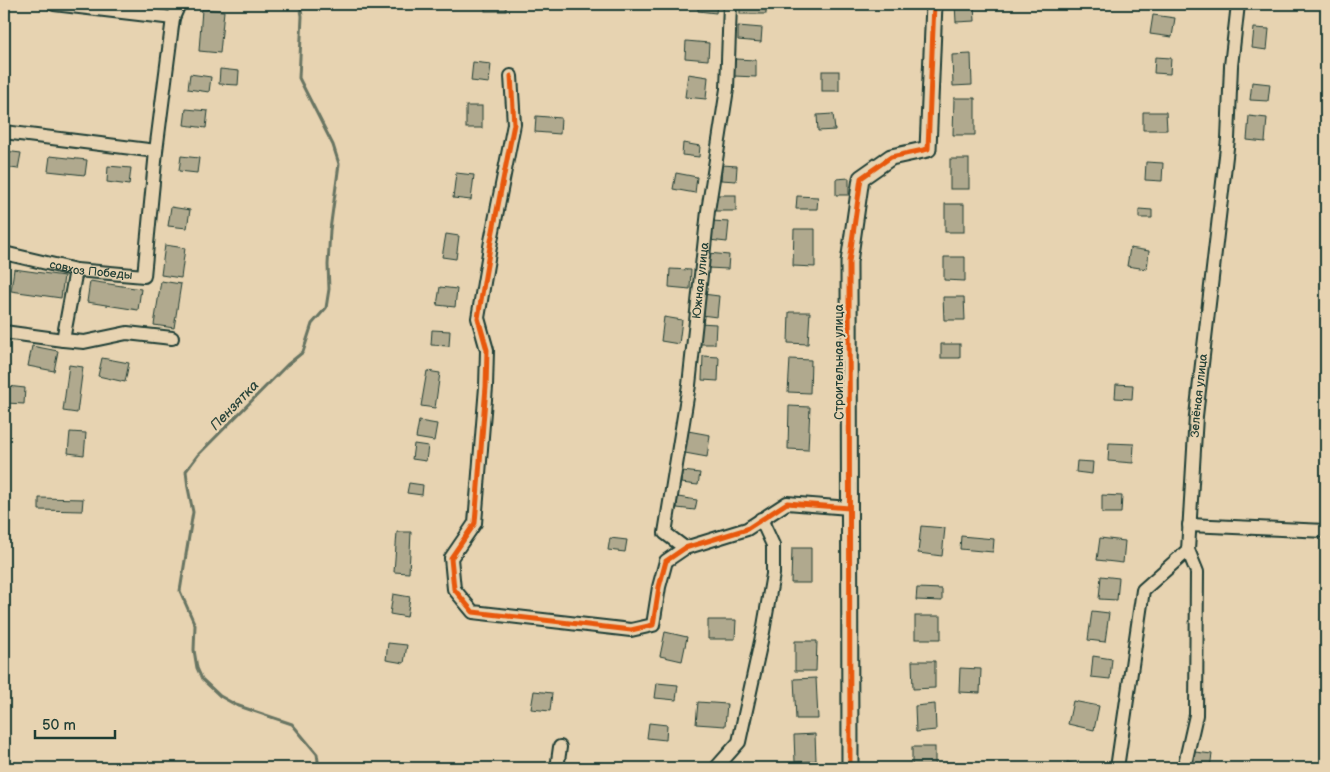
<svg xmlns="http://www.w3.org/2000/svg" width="1330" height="772" viewBox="0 0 1330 772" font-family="'Balsamiq Sans',sans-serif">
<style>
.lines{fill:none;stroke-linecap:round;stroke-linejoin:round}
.stream{stroke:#687462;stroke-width:3}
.building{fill:#b0a98e;stroke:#1f3d34}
.minor-casing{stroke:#1f3d34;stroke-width:16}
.tertiary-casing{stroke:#1f3d34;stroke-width:19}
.minor{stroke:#e7d3b1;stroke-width:12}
.tertiary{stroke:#e7d3b1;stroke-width:15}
.cycleway-casing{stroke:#e7d3b1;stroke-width:8}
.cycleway{stroke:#e8590c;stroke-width:5}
.labels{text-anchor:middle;stroke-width:4.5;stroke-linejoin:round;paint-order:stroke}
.street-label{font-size:12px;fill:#1f3d34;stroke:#e7d3b1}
.water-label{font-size:14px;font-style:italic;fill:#2b463c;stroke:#e7d3b1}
</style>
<rect width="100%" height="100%" fill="#e7d3b1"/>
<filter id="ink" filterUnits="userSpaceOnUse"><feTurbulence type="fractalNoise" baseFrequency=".02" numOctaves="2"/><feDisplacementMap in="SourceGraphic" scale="10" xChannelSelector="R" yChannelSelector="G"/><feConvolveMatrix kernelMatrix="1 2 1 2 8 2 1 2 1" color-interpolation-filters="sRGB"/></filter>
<g filter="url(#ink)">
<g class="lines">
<path class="stream" d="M300,4l2,12 -3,62 34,67 6,19 -9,66 -2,35 1,24 -3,19 -14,16 -9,28 -16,13 -89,90 -12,16 2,17 5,24 -13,79 15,34 -1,25 3,18 5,11 18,17 16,9 56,19 25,30 2,14"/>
</g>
<g class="building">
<rect x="485" y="4" width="21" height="7"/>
<path d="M698,4h19l-1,9 -18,-2z"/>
<rect x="740" y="4" width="26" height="10"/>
<path d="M955,4h19l1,17 -19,1z"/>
<path d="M202,9l22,2 -4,42 -21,-2z"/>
<path d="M1153,15l22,3 -3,19 -22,-3z"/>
<path d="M738,26l24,2 -1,14 -23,-2z"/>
<path d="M1254,28l15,1 -2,21 -15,-2z"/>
<path d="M686,41l23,2 -1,17 -23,-2z"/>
<path d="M971,54l1,31 -19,1 -1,-31z"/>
<path d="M1155,57l16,1 -1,16 -16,-1z"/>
<path d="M735,59l21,1v17l-22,-1z"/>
<path d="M473,62l18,2 -2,19 -18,-2z"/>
<path d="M220,69l19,2 -1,14 -19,-1z"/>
<rect x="822" y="71" width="17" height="20"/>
<path d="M190,74l21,3 -2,15 -21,-3z"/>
<path d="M688,74l20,3 -2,22 -21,-2z"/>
<path d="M1252,82l18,2 -2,17 -18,-1z"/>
<path d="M954,98h21v37h-22z"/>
<rect x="466" y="106" width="16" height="22"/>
<path d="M186,109l22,2 -2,17 -22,-3z"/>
<path d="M1143,112h23l1,18h-24z"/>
<path d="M833,114l2,16 -17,1 -1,-16z"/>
<path d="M536,116l25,2 -1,16 -25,-2z"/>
<path d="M1249,116l18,2 -2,24 -18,-2z"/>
<path d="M683,143l17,3 -1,11 -17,-2z"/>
<path d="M5,151l16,2 -3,16 -14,-2z"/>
<path d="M50,156l37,4 -2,15 -37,-4z"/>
<path d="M181,156l18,2 -2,15 -18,-2z"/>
<rect x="950" y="159" width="19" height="30"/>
<path d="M1146,162l17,1 -1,18 -17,-1z"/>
<path d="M722,165l15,1 -1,15 -15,-1z"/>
<path d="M108,166l23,2 -2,17 -22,-3z"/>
<path d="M456,173l18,2 -3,25 -18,-2z"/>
<path d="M676,173l21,4 -2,16 -22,-4z"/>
<path d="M849,178v17h-13v-16z"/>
<rect x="714" y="195" width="22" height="16"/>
<path d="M797,196l21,1 -1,12h-21z"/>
<rect x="945" y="204" width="19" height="28"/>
<path d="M171,207l19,3 -3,18 -19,-2z"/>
<path d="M1139,209l13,1v8h-13z"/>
<path d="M711,221l18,1 -2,20 -18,-2z"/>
<path d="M794,229h21v38l-22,-1z"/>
<path d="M446,234l13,2 -3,23 -14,-2z"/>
<path d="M165,245l20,3 -4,30 -20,-3z"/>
<path d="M1130,248l19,3 -2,18 -20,-3z"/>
<path d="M708,253l21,2 -1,14 -21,-1z"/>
<path d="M944,257h21v24l-21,-1z"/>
<path d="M14,269l50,7 -3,22 -50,-7z"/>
<path d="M670,269l21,1 -1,19 -21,-2z"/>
<path d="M90,281l51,8 -3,21 -51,-8z"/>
<path d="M161,281l20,3 -7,44 -20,-3z"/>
<path d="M440,287l17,2 -2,18 -18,-2z"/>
<path d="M703,294l16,2 -2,21 -16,-2z"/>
<path d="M943,297h21l1,23h-21z"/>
<path d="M789,312h21l-2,32 -20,-1z"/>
<path d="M664,317l18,3 -3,24 -18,-3z"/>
<path d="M700,323l16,1 -1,20h-16z"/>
<path d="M432,330l18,1 -1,15 -18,-1z"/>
<rect x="941" y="344" width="19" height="14"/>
<path d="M32,346l26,5 -4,20 -26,-5z"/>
<path d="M703,356l16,1 -1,24 -16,-1z"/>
<path d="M102,358l27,5 -4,19 -27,-6z"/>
<path d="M790,359l21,1 -1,33 -22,-1z"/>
<path d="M69,365l14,2 -6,46 -14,-2z"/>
<path d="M427,371l13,2 -5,35 -14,-2z"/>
<path d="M1116,384l17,1 -1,14 -17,-1z"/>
<path d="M7,386l18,2 -1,16 -18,-1z"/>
<path d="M789,406l21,1 -2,43 -20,-1z"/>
<path d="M419,421l18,3 -3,17 -18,-3z"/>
<path d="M688,431l22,4 -3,22 -22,-4z"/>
<path d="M70,432l16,1 -2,22 -16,-2z"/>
<path d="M1109,443l25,1 -1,19 -25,-2z"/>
<path d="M414,444l14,2 -2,15 -14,-2z"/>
<path d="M1077,461l16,1 -1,12 -16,-2z"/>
<path d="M682,471l18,2 -2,12 -17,-2z"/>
<path d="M409,483l14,2 -1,10 -15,-2z"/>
<path d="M1102,495l20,1 -1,17h-19z"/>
<path d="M678,497l19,3 -2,10 -18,-2z"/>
<path d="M39,498l44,1 -1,12 -43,-1z"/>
<path d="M921,526l24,2 -3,28 -24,-3z"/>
<path d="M397,532h14l-2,41 -15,-1z"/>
<path d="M961,536l33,3 -1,13 -33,-3z"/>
<path d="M610,538l17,2 -2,12 -17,-2z"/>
<path d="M1100,538l25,3 -2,22 -26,-3z"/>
<path d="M792,548h19v35h-20z"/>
<path d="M1101,576l18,2 -2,22 -18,-1z"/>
<path d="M917,588l25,1v12l-26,-1z"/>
<path d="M393,594l17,3 -3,20 -17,-3z"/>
<path d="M1092,611l17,2 -4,29 -17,-2z"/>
<rect x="915" y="616" width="26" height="23"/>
<path d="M708,620h28l-1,19h-27z"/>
<path d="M665,632l22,5 -5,24 -22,-5z"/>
<path d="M795,641h22l-1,30h-21z"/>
<path d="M388,643l19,2 -3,18 -18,-3z"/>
<path d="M1093,656l19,3 -2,20 -19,-2z"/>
<path d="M912,661h23v27l-22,1z"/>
<path d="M960,668l21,1 -1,24 -21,-1z"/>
<path d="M816,678l2,41h-22l-2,-40z"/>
<path d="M657,683l21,2 -2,15 -21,-2z"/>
<path d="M534,691l18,2 -2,18 -19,-2z"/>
<path d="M1073,701l26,5 -5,24 -26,-6z"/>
<path d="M698,702l29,2 -2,22 -29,-2z"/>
<path d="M935,704l1,26 -20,2 -1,-26z"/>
<path d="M649,723l18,2 -1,15 -19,-2z"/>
<path d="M815,734l1,27 -21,1 -1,-27z"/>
<rect x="912" y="747" width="23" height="21"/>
<path d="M1195,752l17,2 -2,14h-17z"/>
<path d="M1067,762l24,5v1h-26z"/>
<path d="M513,763l22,5h-23z"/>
</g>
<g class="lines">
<g class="minor-casing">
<g id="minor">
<path d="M54,4l119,14 6,-14"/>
<path d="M511,76l3,48 -23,117 -13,77 9,32 -1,37 -11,136 -24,35 3,31 19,23 158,18 22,-5 6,-38 7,-26 19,-13 62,-19 40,-26 62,5"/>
<path d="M4,132l152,19"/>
<path id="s1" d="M4,253l72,17 68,6 12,-125 17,-133"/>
<path d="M4,332l59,8 13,-70"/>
<path d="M63,340l21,2 43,-9 45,5"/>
<path d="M1189,525l137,6"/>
<path id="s2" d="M685,548l-20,-15 24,-148 19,-174 19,-122 3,-85"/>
<path d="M557,768l3,-21"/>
<path d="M716,768l23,-26 24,-110 10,-58v-29l-12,-26"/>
<path id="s3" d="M1117,768l26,-178 45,-40 8,-134 32,-277 3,-73 7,-62"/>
<path d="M1184,768l12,-53 1,-143 -9,-22"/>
</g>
</g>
<g class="tertiary-casing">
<path id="tertiary" d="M850,768l-1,-506 12,-84 30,-21 37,-8 6,-145"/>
</g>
<use href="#minor" class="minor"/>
<use href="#tertiary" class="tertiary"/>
<g class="cycleway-casing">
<g id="cycleway">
<path d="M511,76l3,48 -23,117 -13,77 9,32 -1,37 -11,136 -24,35 3,31 19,23 158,18 22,-5 6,-38 7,-26 19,-13 62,-19 40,-26 62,5"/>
<path d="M850,768l-1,-506 12,-84 30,-21 37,-8 6,-145"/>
</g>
</g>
<use href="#cycleway" class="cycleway"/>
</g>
</g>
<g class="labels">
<g class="street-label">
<text dy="4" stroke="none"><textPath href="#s1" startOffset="89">совхоз Победы</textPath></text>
<text dy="4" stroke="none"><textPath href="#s2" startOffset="280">Южная улица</textPath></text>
<text transform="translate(839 362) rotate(-90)" y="4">Строительная улица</text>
<text dy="4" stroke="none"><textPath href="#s3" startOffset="395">Зелёная улица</textPath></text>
</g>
<g class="water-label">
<text transform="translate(234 405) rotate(-46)" y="5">Пензятка</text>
</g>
</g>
<rect width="1330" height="772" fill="none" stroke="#e7d3b1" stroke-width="20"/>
<rect x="10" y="10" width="1310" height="752" fill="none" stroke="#1f3d34" stroke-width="2" filter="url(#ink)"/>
<path d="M35 730v8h80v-8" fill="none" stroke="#1f3d34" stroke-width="2.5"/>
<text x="42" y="730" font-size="15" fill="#1f3d34" stroke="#e7d3b1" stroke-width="4" paint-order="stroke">50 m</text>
</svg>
